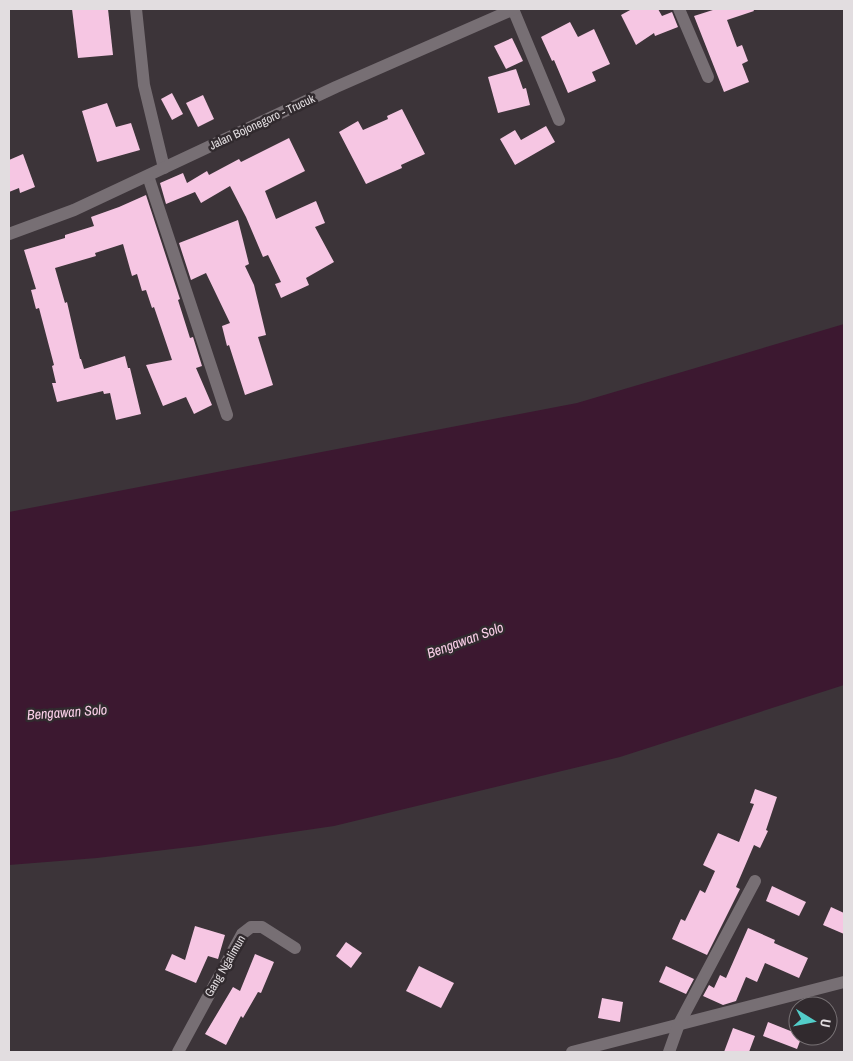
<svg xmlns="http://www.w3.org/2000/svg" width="853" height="1061" viewBox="0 0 853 1061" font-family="'Archivo Narrow',sans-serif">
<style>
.water{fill:#3c1830}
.building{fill:#f6c6e3}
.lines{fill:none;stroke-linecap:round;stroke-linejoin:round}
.minor{stroke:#776f74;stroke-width:12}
.labels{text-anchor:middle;stroke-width:5;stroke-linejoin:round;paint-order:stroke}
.street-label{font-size:12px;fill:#e2dde0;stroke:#312a2e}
.water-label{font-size:14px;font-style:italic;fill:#facfe8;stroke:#312a2e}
</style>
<rect width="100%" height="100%" fill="#3c3439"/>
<path class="water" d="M844,324v361l-224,72 -286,69 -136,20 -101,12 -88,7v-353l568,-109z"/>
<g class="building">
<path d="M72,9h36l5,46 -35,3z"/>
<path d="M632,9h26l4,7 10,-4 6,15 -23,9 -1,-3 -18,12 -15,-30z"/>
<path d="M716,9h37l1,2 -27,9 10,27 5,-2 6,16 -6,3 7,18 -25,10 -30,-76z"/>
<path d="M570,22l8,15 16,-8 16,35 -18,8 4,9 -28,12 -14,-33 -2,1 -11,-24z"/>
<path d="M512,38l11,23 -17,8 -12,-23z"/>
<path d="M516,69l7,20 3,-1 4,17 -32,8 -10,-36z"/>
<path d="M172,93l11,21 -11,6 -11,-21z"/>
<path d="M203,95l11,24 -16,8 -12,-24z"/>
<path d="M107,103l9,24 15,-4 9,27 -43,12 -15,-51z"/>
<path d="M402,109l23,45 -24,11 1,3 -36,16 -27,-52 19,-11 5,9 25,-11 -1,-3z"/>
<path d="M546,126l9,16 -40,23 -15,-26 15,-9 6,10z"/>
<path d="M289,138l16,33 -40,20 11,28 40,-18 9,22 -10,4 19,35 -28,16 3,7 -28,13 -6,-14 6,-2 -13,-27 -5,2 -17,-40 -16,-31 -29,17 -6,-11 -29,12 -6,-21 23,-10 4,10 20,-12 2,4 30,-16 2,3z"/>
<path d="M23,154l12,33 -15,6 -1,-5 -10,4v-32z"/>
<path d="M146,195l34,104 -2,1 12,38 3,-1 9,29 -6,2 16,37 -18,9 -8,-17 -23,9 -17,-41 26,-5 -18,-53 -2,1 -6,-18 -4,1 -5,-17 -5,2 -9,-32 -28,9 1,3 -41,12 10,35 2,-1 13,57h1l3,10 41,-13 3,12h2l11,46 -25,6 -6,-27 -6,1 -1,-3 -46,11 -5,-19h4l-4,-17 2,-1 -15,-57 -3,1 -5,-19 5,-1 -12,-39 41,-12v-3l29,-9 -3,-9 28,-10z"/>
<path d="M238,220l11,44 -4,2 9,19 12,50 -8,2 15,48 -28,10 -16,-50 -2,1 -5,-20 8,-3 -24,-50 -15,7 -12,-37z"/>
<path d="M755,789l22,8 -11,33 2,1 -8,17 -6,-3 -18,42 4,2 -33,66 -35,-16 9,-20 4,2 15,-31 5,3 10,-22 -12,-6 15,-32 21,9 15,-38 -4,-1z"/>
<path d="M772,886l34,16 -7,14 -33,-15z"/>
<path d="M831,907l13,6v21l-21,-9z"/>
<path d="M195,926l30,9 -7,24 -10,-3 -12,27 -31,-13 7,-16 13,6z"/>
<path d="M748,928l27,12 -1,3 34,15 -9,20 -34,-15 -8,19 -11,-5 -10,24 -13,4 -20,-9 6,-11 5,3 6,-13 6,3z"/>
<path d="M346,942l16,11 -11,15 -15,-12z"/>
<path d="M255,954l19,8 -13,31 -3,-1 -15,26 -2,-2 -15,29 -21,-11 28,-47 7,4z"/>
<path d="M419,966l35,17 -13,25 -35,-17z"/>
<path d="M666,966l28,13 -8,15 -27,-12z"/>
<path d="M602,998l21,4 -3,20 -22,-4z"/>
<path d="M768,1022l30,12v2h4l-5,13 -34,-13z"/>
<path d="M733,1028l22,8 -6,16h-25z"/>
</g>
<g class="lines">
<g class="minor">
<path d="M136,9l8,76 20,83"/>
<path d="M513,9l46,111"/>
<path d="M679,9l29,68"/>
<path d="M148,176l79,239"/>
<path d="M9,234l65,-24 262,-123 178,-78"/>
<path d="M178,1052l64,-118 9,-7h11l33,21"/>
<path d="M572,1052l272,-70"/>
<path d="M669,1052l10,-28 76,-143"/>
</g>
</g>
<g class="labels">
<g class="street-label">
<text transform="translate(262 122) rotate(-25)" y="4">Jalan Bojonegoro - Trucuk</text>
<text transform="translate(225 966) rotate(-60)" y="4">Gang Ngalimun</text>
</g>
<g class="water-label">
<text transform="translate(465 640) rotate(-20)" y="5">Bengawan Solo</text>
<text transform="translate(67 712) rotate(-4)" y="5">Bengawan Solo</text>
</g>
</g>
<rect width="853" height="1061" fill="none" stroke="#e2dde0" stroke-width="20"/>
<g transform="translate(813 1021) rotate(100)"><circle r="24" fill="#312a2e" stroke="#787275"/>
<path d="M0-4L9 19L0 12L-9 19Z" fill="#53cdc9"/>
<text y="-8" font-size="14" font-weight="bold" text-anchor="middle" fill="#e2dde0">U</text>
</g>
</svg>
